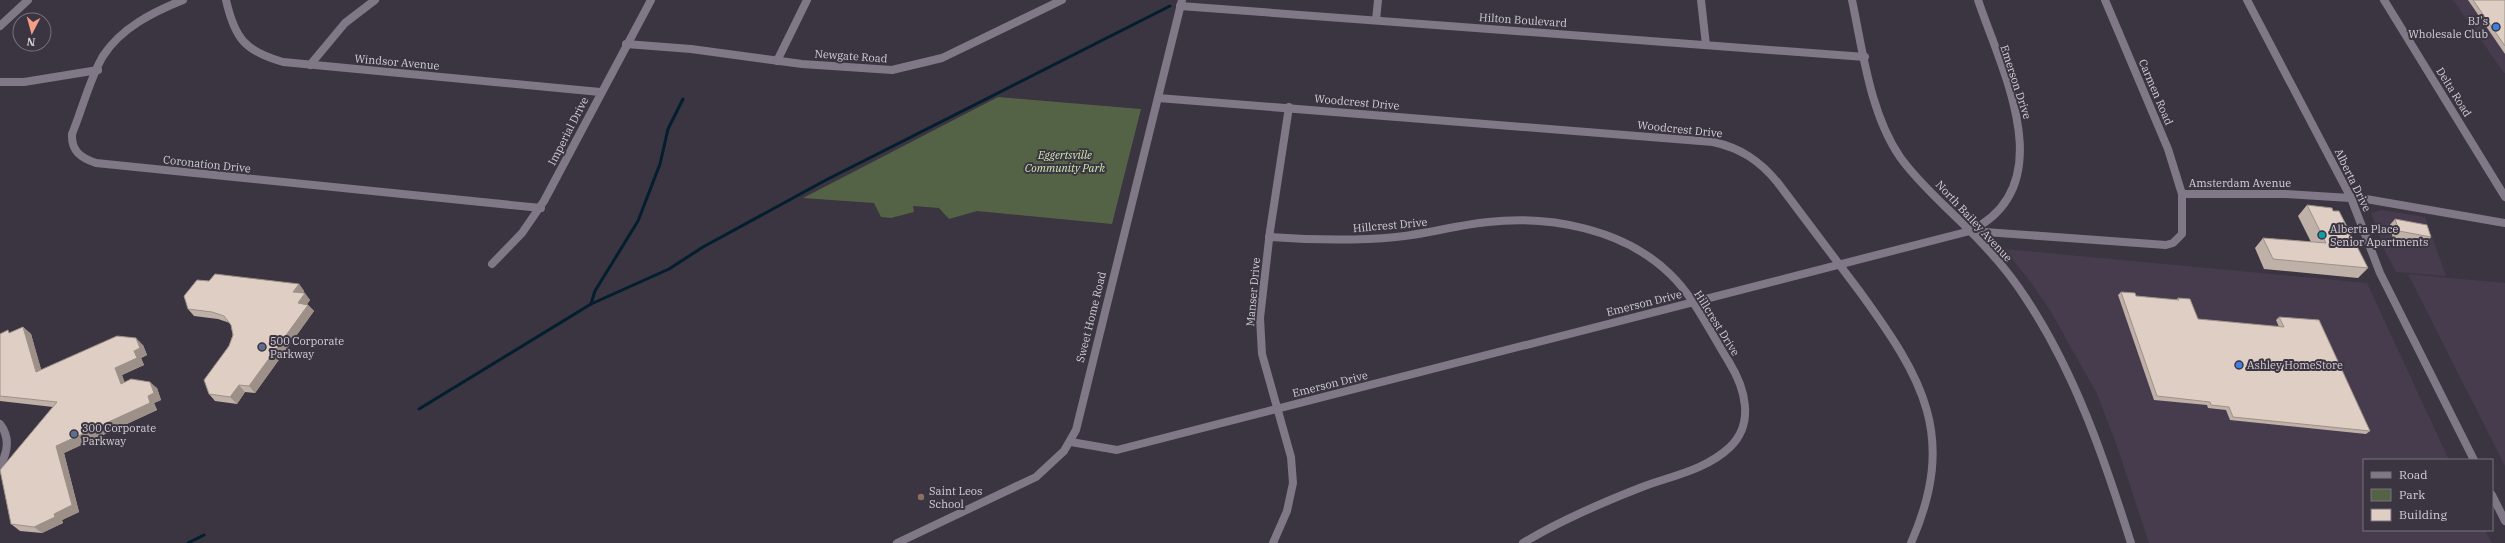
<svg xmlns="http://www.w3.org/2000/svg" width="2505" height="543" viewBox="0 0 2505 543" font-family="'IBM Plex Serif',serif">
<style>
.built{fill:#463c4e}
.green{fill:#546345}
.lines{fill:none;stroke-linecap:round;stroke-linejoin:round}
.stream{stroke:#031e2e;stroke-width:3}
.minor{stroke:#807887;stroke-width:8}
.tertiary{stroke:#807887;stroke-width:8}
.wall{fill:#c0b1a8}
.shaded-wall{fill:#9c9088}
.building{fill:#dfcec3;stroke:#9c9088}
.shop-dot{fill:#3f7fe0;stroke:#3b3441;stroke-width:1.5}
.culture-dot{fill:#0f9aa8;stroke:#3b3441;stroke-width:1.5}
.service-dot{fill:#5c6f8a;stroke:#3b3441;stroke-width:1.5}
.education-dot{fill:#8d6e63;stroke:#3b3441;stroke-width:1.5}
.labels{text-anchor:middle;stroke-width:4;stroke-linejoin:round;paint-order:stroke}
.street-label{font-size:11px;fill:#d4cfd7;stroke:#3b3441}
.poi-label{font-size:11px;fill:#d4cfd7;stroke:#3b3441;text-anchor:start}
.park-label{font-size:11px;font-style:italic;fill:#cdecaf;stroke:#3b3441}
</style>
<rect width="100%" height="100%" fill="#3b3441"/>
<g class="built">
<path d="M2453,0h52v73h-1z"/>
<path d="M2381,210l44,7 21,59 -50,-4 -11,-21 -14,-38z"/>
<path d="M2004,249l363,34 82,177h-85v70h121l7,13h-343l-32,-97 -20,-52 -46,-82 -21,-31z"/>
<path d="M2408,274l97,9v183z"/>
</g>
<path class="green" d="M998,97l143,12 -29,115 -135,-13 -28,8 -10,-11 -26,-2 1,6 -23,6 -10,-1 -7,-14 -71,-5z"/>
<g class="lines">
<g class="stream">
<path d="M591,304l4,-13 43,-70 22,-57 8,-35 15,-30"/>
<path d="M419,409l172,-105 78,-35 34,-22 123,-67 344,-174"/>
<path d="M188,543l16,-8"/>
</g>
<g class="minor">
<path d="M183,0c-30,12 -62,28 -80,56 -13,22 -21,54 -31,78 -1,17 9,24 24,29l445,45"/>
<path d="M226,0c9,39 19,51 57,62l317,30"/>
<path d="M1701,0l5,45"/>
<path d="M2105,0l63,149 14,45"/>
<path d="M2384,0l121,197"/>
<path d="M1180,6l685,51"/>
<path d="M1376,20l2,-20"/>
<path d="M0,26l28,-26"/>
<path d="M626,44l65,5 111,15 90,6 50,-12 120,-58"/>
<path d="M777,61l30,-61"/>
<path d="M310,65l35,-42 30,-23"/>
<path d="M0,82h24l74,-12"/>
<path d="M1158,98l555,44c28,6 47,19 65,41 27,36 55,73 82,109 63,87 98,144 51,251"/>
<path d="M1971,231l195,14 7,-2 9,-9v-40h103l81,5 139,24"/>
<path d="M1269,237c42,3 85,4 127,0 31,-3 61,-12 92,-15 62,-7 136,7 182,52 25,24 40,58 59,88 16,26 26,61 1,85 -24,23 -59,29 -88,40 -41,16 -81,33 -119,56"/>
<path d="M492,264l30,-31 22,-32 107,-201"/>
<path d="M0,424c10,13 8,28 0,42"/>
<path d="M1071,442l46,8 853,-219c93,-45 32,-160 8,-231"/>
<path d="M1273,543l14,-32 6,-28 -2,-26 -29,-103 -2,-36 10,-87 19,-124"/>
</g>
<g class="tertiary">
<path d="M1852,0c11,52 18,113 48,157 17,24 40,44 60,64 24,23 47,48 65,76 50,75 79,161 106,246"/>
<path d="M2247,0l104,198 29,75 94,187"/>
<path d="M2492,495l13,26"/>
<path d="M897,543l139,-66 28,-26 12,-21 106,-430"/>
</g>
</g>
<g class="wall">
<path d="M2468,0h37v54z"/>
<path d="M2307,205l61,63 -10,10 -94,-9 -9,-21 8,-10 48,4 -13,-26z"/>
<path d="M2395,219l36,18 -7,7 -31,-6 -4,-12z"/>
<path d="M209,281l90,3 5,7 -1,2 7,7 -3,4 7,7 -59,82 -10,-1 -8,12 -22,-3 -6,-7 20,-48 4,-11 -2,-10 -1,-2 -12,-4 -24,-3 -6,-7z"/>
<path d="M2121,292l15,4 40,4 2,-2 20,21 81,8 -3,-7 3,-3 91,114 -4,3 -136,-14 -4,-10 -18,-2 -1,-3 -53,-5 -36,-105z"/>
<path d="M23,327l8,7 10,36 102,-25 4,10 -6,3 3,7 -22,10 2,7 33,6 4,12 -7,3 3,7 -93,43 15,59 -17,8 1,3 -21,10 -22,-2 -9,-7 42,-117 -53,-6v-67l10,-1z"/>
</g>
<g class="shaded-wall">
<path d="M299,284l5,7 -6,8 -5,-7z"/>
<path d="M305,293l5,7 -7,10 -5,-7z"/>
<path d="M308,305l6,6 -59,82 -6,-7z"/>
<path d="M23,327l8,7 13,45 -8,-7z"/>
<path d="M136,338l7,7 4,10 -6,3 3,7 -22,10 6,15 -7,-6 -6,-16 19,-17z"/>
<path d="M150,382l7,6 4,12 -7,3 3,7 -93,43 15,59 -17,8 1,3 -21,10 -8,-6 20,-13 2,-68 92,-50z"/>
<path d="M239,385l6,7 -8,12 -7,-7z"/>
</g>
<g class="building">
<path d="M2473,0h32v46z"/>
<path d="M2307,205l25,3 1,3h6l29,57 -95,-9 -10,-21 63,5z"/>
<path d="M2395,219l32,6 4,12 -32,-6z"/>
<path d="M215,274l84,10 -6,8 12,1 -7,10 10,2 -59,81 -10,-1 -9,12 -21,-3 -5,-14 25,-34 4,-11 -2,-10 -7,-9 -12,-4 -24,-3 -4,-13 13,-16 12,1z"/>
<path d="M2121,292l14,1 1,3 43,4 -1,-2 12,1 8,20 86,8 -5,-10 40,3 51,111 -137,-14 -4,-10 -18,-2 -1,-3 -53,-6z"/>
<path d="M23,327l13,45 81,-36 19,2 4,10 -6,3 3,7 -22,10 6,16 10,-5 19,3 4,11 -6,3 2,7 -94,43 16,59 -18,9 1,3 -21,10 -23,-3 -11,-54 57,-68 -57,-6v-62l8,-4 1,3z"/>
</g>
<g class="shop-dot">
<circle cx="2496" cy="27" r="4"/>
<circle cx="2239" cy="365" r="4"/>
</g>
<circle class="culture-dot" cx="2322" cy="235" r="4"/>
<g class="service-dot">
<circle cx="262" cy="347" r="4"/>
<circle cx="74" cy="434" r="4"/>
</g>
<circle class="education-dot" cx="921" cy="497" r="4"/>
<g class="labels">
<g class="street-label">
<text transform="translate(1523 20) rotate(4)" y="4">Hilton Boulevard</text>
<text transform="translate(851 56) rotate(4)" y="4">Newgate Road</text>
<text transform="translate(397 62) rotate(5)" y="4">Windsor Avenue</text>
<text transform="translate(2016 82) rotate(72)" y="4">Emerson Drive</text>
<text transform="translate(2156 92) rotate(67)" y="4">Carmen Road</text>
<text transform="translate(2454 92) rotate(58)" y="4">Delta Road</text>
<text transform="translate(1357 102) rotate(5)" y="4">Woodcrest Drive</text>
<text transform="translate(1680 129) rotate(6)" y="4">Woodcrest Drive</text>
<text transform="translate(568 131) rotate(-63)" y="4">Imperial Drive</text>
<text transform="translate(207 164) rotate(6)" y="4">Coronation Drive</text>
<text transform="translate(2353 180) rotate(64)" y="4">Alberta Drive</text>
<text x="2240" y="187">Amsterdam Avenue</text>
<text transform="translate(1974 221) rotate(47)" y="4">North Bailey Avenue</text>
<text transform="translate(1390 225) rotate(-5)" y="4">Hillcrest Drive</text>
<text transform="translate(1253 292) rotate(-85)" y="4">Manser Drive</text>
<text transform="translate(1644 303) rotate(-14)" y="4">Emerson Drive</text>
<text transform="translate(1091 317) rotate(-76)" y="4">Sweet Home Road</text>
<text transform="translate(1717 323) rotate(58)" y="4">Hillcrest Drive</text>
<text transform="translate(1330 384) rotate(-14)" y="4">Emerson Drive</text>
</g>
<g class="poi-label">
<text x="2488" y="25" text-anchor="end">BJ's<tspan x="2488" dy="13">Wholesale Club</tspan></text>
<text x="2330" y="233">Alberta Place<tspan x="2330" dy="13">Senior Apartments</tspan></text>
<text x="270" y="345">500 Corporate<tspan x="270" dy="13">Parkway</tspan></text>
<text x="2247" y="369">Ashley HomeStore</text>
<text x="82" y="432">300 Corporate<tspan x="82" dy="13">Parkway</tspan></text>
<text x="929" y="495">Saint Leos<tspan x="929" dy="13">School</tspan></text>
</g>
<g class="park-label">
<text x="1065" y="159">Eggertsville<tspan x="1065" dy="13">Community Park</tspan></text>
</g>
</g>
<rect x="2363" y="459" width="130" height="72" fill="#3b3441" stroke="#78727d"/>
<rect x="2371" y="472" width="20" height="6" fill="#807887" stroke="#78727d"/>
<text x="2399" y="479" font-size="12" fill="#d4cfd7">Road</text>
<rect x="2371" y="489" width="20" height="12" fill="#546345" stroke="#78727d"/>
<text x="2399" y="499" font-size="12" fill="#d4cfd7">Park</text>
<rect x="2371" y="509" width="20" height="12" fill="#dfcec3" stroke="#78727d"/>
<text x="2399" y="519" font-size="12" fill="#d4cfd7">Building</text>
<g transform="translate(32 32) rotate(186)"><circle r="19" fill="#3b3441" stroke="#78727d"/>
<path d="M0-3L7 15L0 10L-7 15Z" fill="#f49e88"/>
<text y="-6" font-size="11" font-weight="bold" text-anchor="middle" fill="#d4cfd7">N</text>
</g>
</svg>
